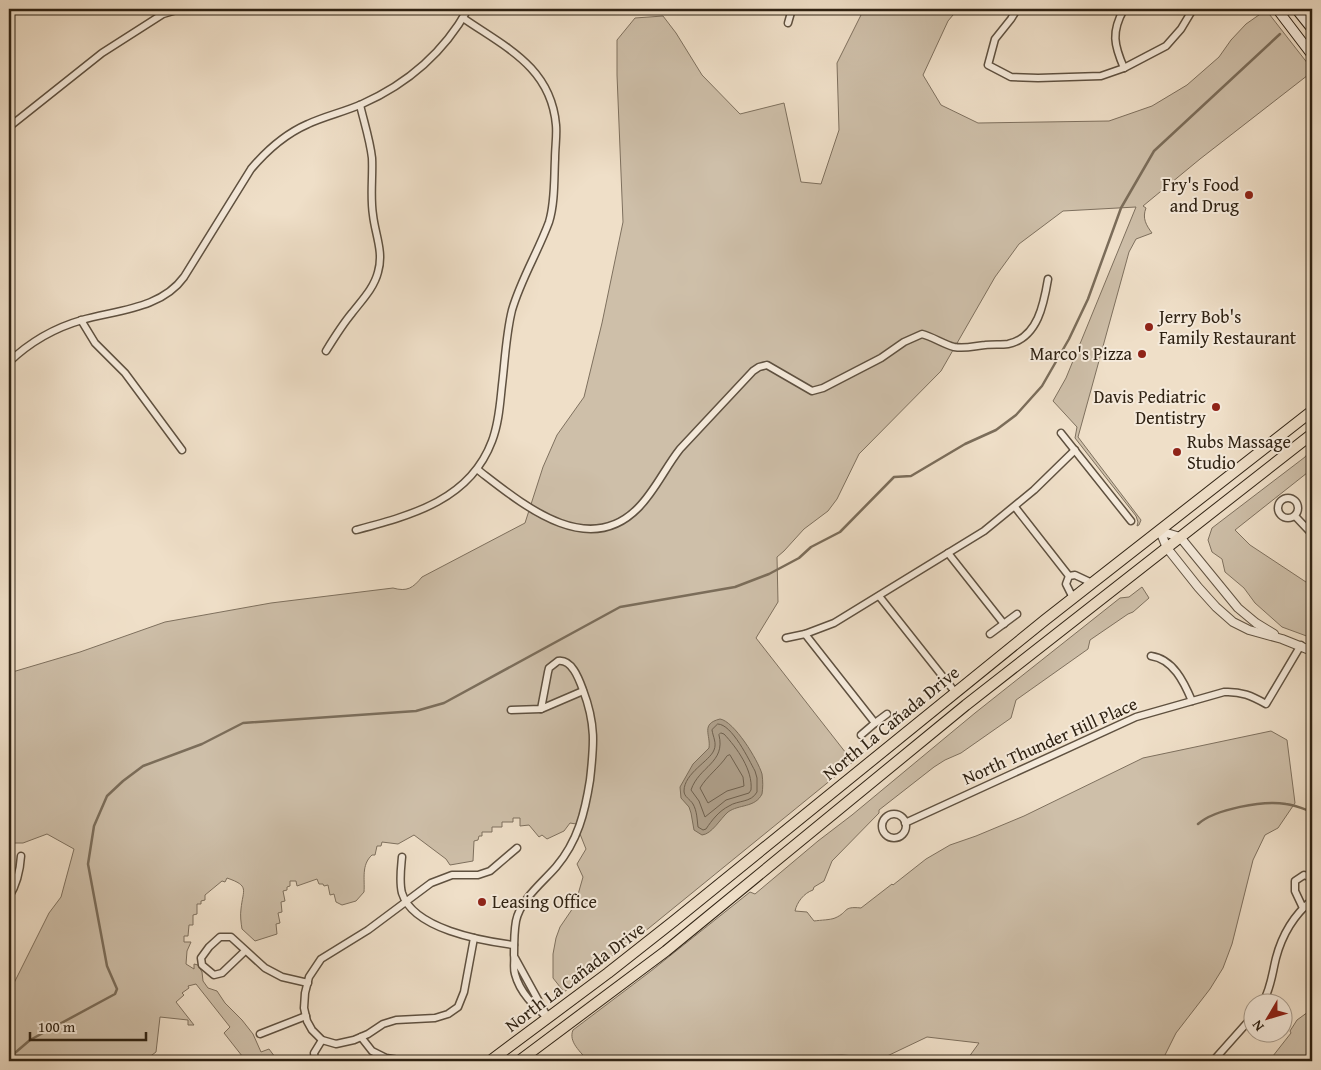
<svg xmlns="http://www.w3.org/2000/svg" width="1321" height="1070" viewBox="0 0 1321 1070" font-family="'Gentium Book Plus',serif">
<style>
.green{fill:#cebfa9;stroke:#7e705e}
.water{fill:#ae9f8a;stroke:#7b6d5a}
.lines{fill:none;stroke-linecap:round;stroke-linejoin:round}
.shore{stroke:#6e604e;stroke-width:1}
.stream{stroke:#7b6d5a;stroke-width:2.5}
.minor-casing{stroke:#5f5140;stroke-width:9}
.tertiary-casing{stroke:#5f5140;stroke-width:10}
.secondary-casing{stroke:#2f2213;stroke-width:11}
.primary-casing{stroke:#2f2213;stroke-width:12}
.minor{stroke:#f5eadb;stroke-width:6}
.tertiary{stroke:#f5eadb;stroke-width:8}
.secondary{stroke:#f5eadb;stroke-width:9}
.primary{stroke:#efdfc8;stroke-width:10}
.poi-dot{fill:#8f2418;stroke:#f5eadb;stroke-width:2}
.labels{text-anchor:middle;stroke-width:4;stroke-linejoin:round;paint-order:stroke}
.poi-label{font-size:18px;fill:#2f2213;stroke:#f5eadb;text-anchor:end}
.street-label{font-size:18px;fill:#2f2213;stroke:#f5eadb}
</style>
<rect width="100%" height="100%" fill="#efdfc8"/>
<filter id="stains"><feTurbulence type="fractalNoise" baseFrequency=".004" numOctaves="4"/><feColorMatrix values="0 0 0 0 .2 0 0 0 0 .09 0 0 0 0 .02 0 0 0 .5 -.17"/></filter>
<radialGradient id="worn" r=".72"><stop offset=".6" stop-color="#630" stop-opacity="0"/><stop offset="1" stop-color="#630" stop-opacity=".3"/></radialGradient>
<g class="green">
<path d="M864,9h94l-10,12 -25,54 18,30 37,18 131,-2 43,-15 35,-21 32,-28 12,-17 15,-16 20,-14 46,59 -4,6 -108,84 -57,47 3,2c-4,10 0,17 6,25l-16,6 -7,13 -51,185 63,83 -2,5 -2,1 1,-4 -2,-6 -61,-78 2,-11 -24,-26 13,-23 70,-171 -73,4 -44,33 -24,33 -54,94 -82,83 -22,45 -9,12 -24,18 -20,22 -7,6 1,45 -22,36 97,124 -204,166 -85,64 -11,-14v-24l3,-16 4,-11 15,-22 8,-28 -6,-13 9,-15 -10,-25 -6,-1 -6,8 -17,8 -5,-4 -3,2 -10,-12 -9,1v-8h-7v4h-11v5h-10v5h-10v4h-3l-1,4 -4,1 -1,20 -23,4 -4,-6 -32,-24 -16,9 -16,-2 -1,4h-4l-2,9h-3c-11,10 -7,24 -8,37l-8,9 -14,4 -6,-3 -2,-8 -4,1 -2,-10 -4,1 -1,-2h-4l-2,-5 -20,7 -1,-5h-6v5l-3,1v3l-4,1 2,10 -4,1 1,10 -4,1 2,10 -4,1 1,10 -22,7 -13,-12c-1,-6 -2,-14 -1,-20 2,-20 9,-23 -14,-31l-2,4 -3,-1 -17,14v5l-4,1v3h-4v10l-4,1v10h-4l-1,11h-4v6h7l-4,9 -1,13 8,5v-5l4,1 4,7 1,9 5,7 9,3 8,12 17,17 11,14 8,18 8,-3 9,12h-32l-22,-28 6,-6 -34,-43 -8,2 1,2 -7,5 2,2 -8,7 18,23h-6v-5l-28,-3 -4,35 -8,6 2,3h-141v-68l40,-80 12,-16 13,-48 -27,-15 -24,9h-10l-4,3v-173l71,-21 85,-30 106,-19 122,-15c14,4 20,0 29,-11l103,-54 18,-56 14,-32 27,-38 18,-74 21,-101 -6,-147v-35l18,-22 28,-2 13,17 26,42 38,39 44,-11 17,79 20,2 18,-54 -2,-67z"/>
<path d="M1312,448v21l-77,61 15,15 62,41v52l-30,-11 -27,-24 -11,-15 -19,-16 -3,-13 -10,-7 -4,-12 4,-12 93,-71z"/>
<path d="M1142,587l7,11 -16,14 -5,2 -38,26 -2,9 -72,51 -5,18 -50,35 -16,7 -11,7 -55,43v3l-47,48 -8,20 -10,6 -1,3c-9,3 -16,12 -18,21l12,1 7,9c7,-1 16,-1 21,-3 14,-6 7,-12 26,-10l31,-24 1,1 33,-26 24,-14 26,-9 48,-20 119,-58 128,-27 16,9 8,63 -17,25 -13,7 -12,25 -21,84 -9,24 -13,21 -34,44 -14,28h-196l13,-18 -52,-6 -44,21 -41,-3 -46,1 -4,2c-13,-6 -27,4 -40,3l-2,-4 -4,1 -2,3h-156c-7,-9 -20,-19 -15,-31l78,-59 99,-79 5,2 63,-53 34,-26 123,-102 145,-115 9,-1z"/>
<path d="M1312,1005v56h-43l22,-28 -1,-2 7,-11 11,-8z"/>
</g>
<path class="water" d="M720,719c14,2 38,41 42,55 1,7 1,14 0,20 -7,14 -23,10 -34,18 -8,7 -16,22 -26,23l-8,-5 -3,-17 -2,-6 -8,-9 -1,-11 13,-23 16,-16c2,-13 -9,-24 11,-29z"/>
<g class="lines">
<g class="shore">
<path d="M718,724c14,0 31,36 37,47l2,7v14c-6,11 -19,8 -28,14 -10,5 -17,14 -23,23l-3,1 -5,-3c-1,-8 -1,-16 -5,-23 -3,-5 -9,-7 -9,-13 0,-18 26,-30 30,-41 3,-7 -1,-13 -2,-20z"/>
<path d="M721,733l3,1c13,14 29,36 27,56l-2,3 -23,7 -21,17 -6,-16 -8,-11c8,-24 35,-27 28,-55z"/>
<path d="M730,755l13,22 1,9 -17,5 -19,12 -8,-15c7,-12 19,-20 27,-32z"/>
</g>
<g class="stream">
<path d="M1198,824c17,-15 66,-24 88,-20 9,1 18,5 26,8"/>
<path d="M9,1058l21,-18 85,-46 2,-5 -10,-23 -19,-102 6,-38 13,-30 16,-15 20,-15 59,-22 41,-21 173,-12 28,-8 176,-96 115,-20 34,-13 30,-16 12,-11 29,-15 54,-55 17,-1 54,-32 31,-14 20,-15 26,-29 27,-47 19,-40 33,-91 33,-57 126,-117"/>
</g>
<g class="minor-casing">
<g id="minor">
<path d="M1017,9l-6,10 -16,20 -7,26 23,12 27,1 63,-2 23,-8 42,-22 15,-17 12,-20"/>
<path d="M788,23l4,-14"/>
<path d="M1124,68c-10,-23 -13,-36 0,-59"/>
<path d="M9,127l93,-74 61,-39 17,-5"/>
<path d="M81,320l14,23 30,30 57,77"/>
<path d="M326,351c8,-13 16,-26 26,-38 10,-13 22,-25 26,-41 6,-20 -3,-38 -5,-57 -3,-19 0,-38 -1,-57 -2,-18 -8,-36 -12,-53"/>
<path d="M9,362c21,-20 45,-34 73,-42 35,-10 79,-11 102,-43l67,-108c16,-19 34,-35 57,-45 17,-8 36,-12 54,-20 45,-20 82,-52 106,-95"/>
<path d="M1061,433l70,88"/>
<path d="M478,470c43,33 109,90 160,38 17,-17 27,-40 42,-59l73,-78 6,-4 8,-2 45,26 11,-3 58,-30 23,-16 18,-8c11,3 21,10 32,13 12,2 20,-1 31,-2 8,-1 16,0 23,-1 30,-6 36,-41 40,-65"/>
<circle cx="1288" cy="508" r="10"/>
<path d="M1015,507l54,69"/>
<path d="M1295,516l17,18"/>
<path d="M356,530c56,-15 114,-30 136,-89 7,-18 8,-38 10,-56 3,-25 4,-51 10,-75 9,-31 26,-58 37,-88 6,-19 5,-43 6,-63 0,-12 2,-23 1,-34 -5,-58 -51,-78 -93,-107"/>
<path d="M948,553l56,71"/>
<path d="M879,596l76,96"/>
<path d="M1073,598l-7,-14 3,-8 6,-1 17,8"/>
<path d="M805,634l70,89 -14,12"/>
<path d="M990,634l27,-20"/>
<path d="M786,638l19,-4 29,-11 150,-92 50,-41 41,-40"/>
<path d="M1151,656c22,3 33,26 41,45"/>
<path d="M511,710l30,-1 42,-18"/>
<path d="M875,723l12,-9"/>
<circle cx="894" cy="826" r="12"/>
<path d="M905,823l231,-106 88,-25c17,-1 28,4 42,12l35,-59"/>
<path d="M402,857c-1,11 -3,25 0,36 11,36 80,48 112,52"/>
<path d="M9,897c8,-13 11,-25 12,-41"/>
<path d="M1303,908l-8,-17v-10l9,-6 8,3"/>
<path d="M474,938l-10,54 -6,15 -10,7 -13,4 -39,2 -13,4 -15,10 -14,6 -18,4 -14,-4 -10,-10 -5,-9 -3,-13 1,-15 4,-16 12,-18 47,-29 63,-47 21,-8h26l12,-4 27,-23"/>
<path d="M245,951l-23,22 -8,2 -12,-10 -1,-7 8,-11 11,-10h11l34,31 17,9 26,6"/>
<path d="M515,958l33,60c-14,-12 -28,-25 -33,-44 -2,-6 0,-13 -1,-19 0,-12 0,-23 2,-34 4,-21 27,-39 40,-54 22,-26 29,-55 34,-87 4,-35 6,-56 -7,-90 -4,-11 -11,-31 -25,-29l-9,7 -1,4 -7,37"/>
<path d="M1263,1002c8,-14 9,-28 13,-44 6,-23 18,-43 36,-58"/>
<path d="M260,1034l46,-18"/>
<path d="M361,1037l11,14 14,7 20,3"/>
<path d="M315,1061l-1,-8 8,-13"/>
<path d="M1213,1061l41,-46"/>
</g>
</g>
<g class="tertiary-casing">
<g id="tertiary">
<path d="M1160,531l7,17 31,39 18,20 17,15 16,8 33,9 30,12"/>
<path d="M1160,531l20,6 58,71 18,15 18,11"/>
</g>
</g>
<g class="secondary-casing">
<g id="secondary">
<path d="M1277,9l35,46"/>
<path d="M1296,9l16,20"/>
</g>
</g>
<g class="primary-casing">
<g id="primary">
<path d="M490,1061l118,-88 66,-52 371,-301 267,-209"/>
<path d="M519,1061l147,-110 300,-246 346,-271"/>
</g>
</g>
<use href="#minor" class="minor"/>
<use href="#tertiary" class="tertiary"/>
<use href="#secondary" class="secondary"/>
<use href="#primary" class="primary"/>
</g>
<g class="poi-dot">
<circle cx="1249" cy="195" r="5"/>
<circle cx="1149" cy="327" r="5"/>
<circle cx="1142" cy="354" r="5"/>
<circle cx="1216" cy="407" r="5"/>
<circle cx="1177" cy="452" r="5"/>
<circle cx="482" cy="902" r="5"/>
</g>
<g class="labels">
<g class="poi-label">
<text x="1239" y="191">Fry's Food<tspan x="1239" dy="21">and Drug</tspan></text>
<text x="1159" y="323" text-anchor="start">Jerry Bob's<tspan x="1159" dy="21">Family Restaurant</tspan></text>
<text x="1132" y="360">Marco's Pizza</text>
<text x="1206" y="403">Davis Pediatric<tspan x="1206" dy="21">Dentistry</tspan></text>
<text x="1187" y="448" text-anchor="start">Rubs Massage<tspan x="1187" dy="21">Studio</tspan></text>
<text x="492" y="908" text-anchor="start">Leasing Office</text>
</g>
<g class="street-label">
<text transform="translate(891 723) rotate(-39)" y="6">North La Cañada Drive</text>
<text transform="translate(1050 741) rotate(-24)" y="6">North Thunder Hill Place</text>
<text transform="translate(575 977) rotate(-37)" y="6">North La Cañada Drive</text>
</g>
</g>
<rect width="1321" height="1070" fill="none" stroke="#efdfc8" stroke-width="30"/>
<rect x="10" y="10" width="1301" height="1050" fill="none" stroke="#2f2213" stroke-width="2.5"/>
<rect x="15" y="15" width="1291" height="1040" fill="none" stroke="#2f2213"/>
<g transform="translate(1268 1018) rotate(232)"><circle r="24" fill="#f5eadb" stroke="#a69a8b"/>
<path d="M0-4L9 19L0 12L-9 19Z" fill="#8f2418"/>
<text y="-8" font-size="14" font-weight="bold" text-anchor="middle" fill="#2f2213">N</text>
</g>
<path d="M30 1032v8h116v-8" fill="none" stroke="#2f2213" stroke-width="2.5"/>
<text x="38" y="1032" font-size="15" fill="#2f2213" stroke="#f5eadb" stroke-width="4" paint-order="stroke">100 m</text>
<rect width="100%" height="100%" filter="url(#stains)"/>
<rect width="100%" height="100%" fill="url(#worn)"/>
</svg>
